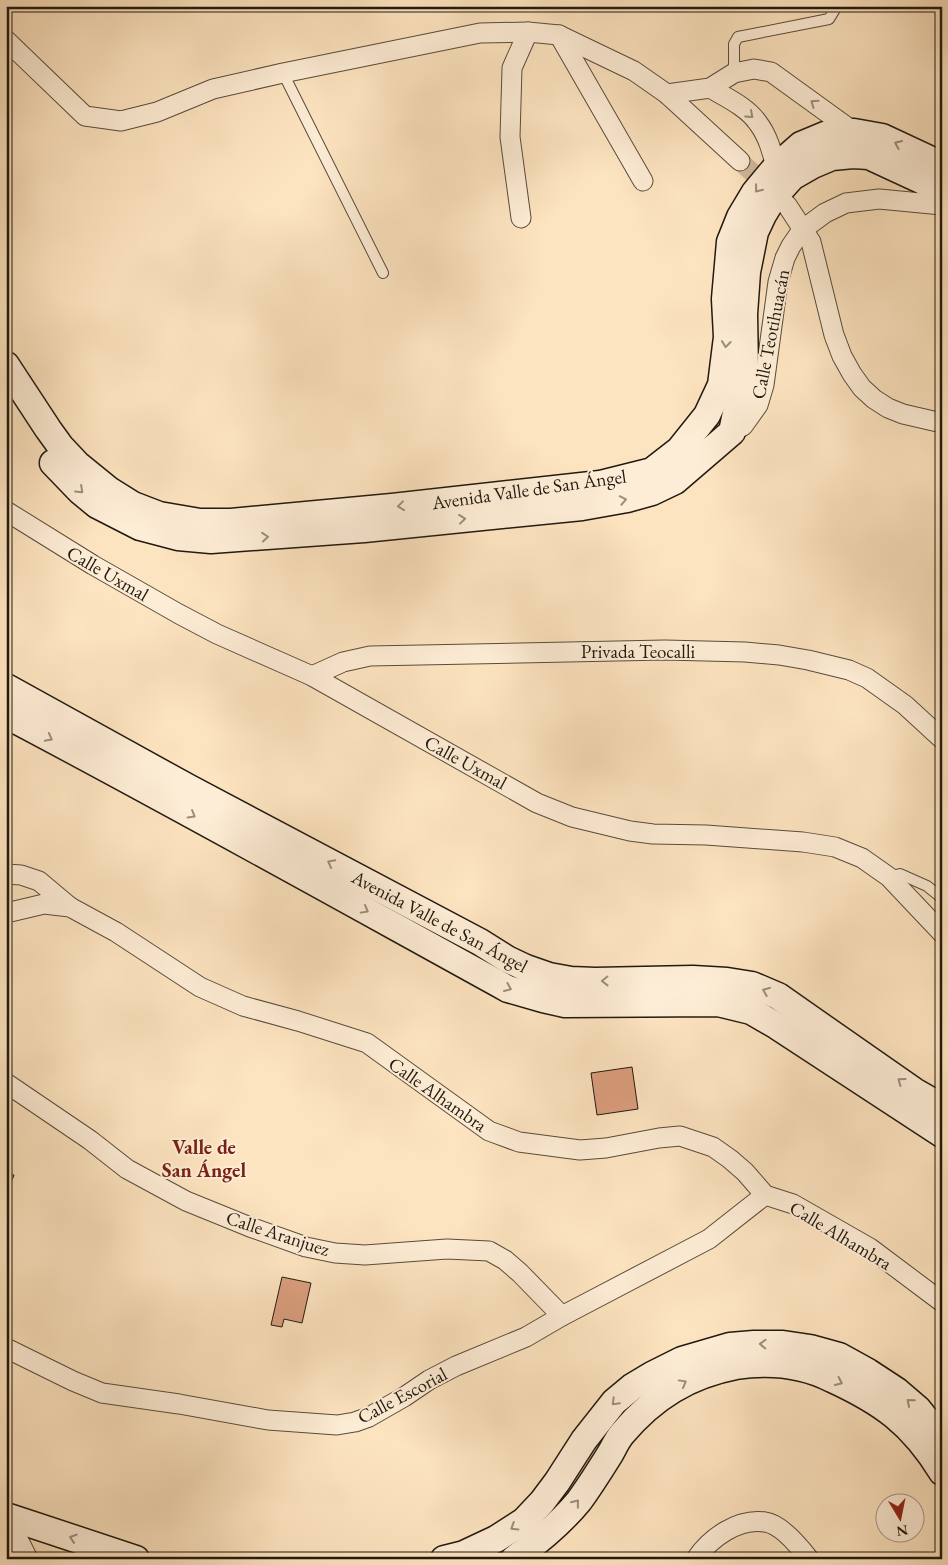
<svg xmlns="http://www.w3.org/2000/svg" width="948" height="1565" viewBox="0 0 948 1565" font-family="'EB Garamond',serif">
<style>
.building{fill:#dc9f7f;stroke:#21190f}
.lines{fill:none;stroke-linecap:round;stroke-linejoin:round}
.street-tunnel{stroke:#d1bb9d;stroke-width:19;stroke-dasharray:19 9;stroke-linecap:butt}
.lane-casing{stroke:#584c3b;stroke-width:12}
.street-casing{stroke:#584c3b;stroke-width:21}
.secondary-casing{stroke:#21190f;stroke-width:29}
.lane{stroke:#feedd6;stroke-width:10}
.street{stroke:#feedd6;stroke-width:19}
.secondary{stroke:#feedd6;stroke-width:26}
.oneway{stroke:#9b8e7c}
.labels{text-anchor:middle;stroke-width:4;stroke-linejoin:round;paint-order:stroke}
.street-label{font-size:19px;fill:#21190f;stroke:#feedd6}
.neighbourhood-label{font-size:20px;font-weight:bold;fill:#7a1f14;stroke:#feedd6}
</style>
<rect width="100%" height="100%" fill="#fde4c0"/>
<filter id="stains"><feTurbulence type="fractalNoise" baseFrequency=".004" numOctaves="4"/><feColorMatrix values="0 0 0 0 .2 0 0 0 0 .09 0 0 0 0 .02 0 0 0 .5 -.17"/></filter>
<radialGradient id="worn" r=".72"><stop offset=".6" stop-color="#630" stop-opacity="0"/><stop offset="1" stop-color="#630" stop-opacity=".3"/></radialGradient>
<g class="building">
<path d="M632,1067l6,42 -41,6 -6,-42z"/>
<path d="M6,1173l8,2 -8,22z"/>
<path d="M282,1277l29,6 -9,40 -18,-4 -2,8 -11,-2z"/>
</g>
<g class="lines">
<path class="street-tunnel" d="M740,161l32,30"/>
<g class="lane-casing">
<g id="lane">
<path d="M283,73l100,200"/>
<path d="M734,73v-29l4,-7 91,-18 8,-13"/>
<path d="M889,877l11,-3 27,12 15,12"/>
</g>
</g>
<g class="street-casing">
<g id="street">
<path d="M559,35l84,146"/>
<path d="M6,40l79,76 36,5 36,-9 56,-23 70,-16 197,-40 48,-1 31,3 75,36 33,23 73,67"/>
<path d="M710,88c17,10 37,19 48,35 10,13 14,29 18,44"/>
<path d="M667,94l43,-6 24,-15 20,-4 17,3 83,60"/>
<path d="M787,205l24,37 23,93 8,21 10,18 10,14 12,11 14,9 15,6 39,9"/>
<path d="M521,218l-11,-81 2,-69 16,-36"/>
<path d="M732,432l11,-6 15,-21 6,-20 14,-103 7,-24 6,-12 11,-16 23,-17 21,-10 33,-4 63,6"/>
<path d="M6,511l87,54 86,49 38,20 95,42 225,127 35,14 58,14 23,3 53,1 97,7 32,5 27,11 27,19 53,56"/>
<path d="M312,676l31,-14 27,-6 295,-6 80,2 34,3 29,5 41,10 18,8 38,27 37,34"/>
<path d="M6,874l15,1 18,6 31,26"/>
<path d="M6,913l38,-9 26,3 46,25 84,55 43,19 55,15 69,22 122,88 30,11 61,8 26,-2 53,-10 21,-2 33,11 17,12 15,13 20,23 28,9 77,44 72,54"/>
<path d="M6,1083l84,57 37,29 59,32 64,26 56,20 29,6 30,2 82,-6 42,2 16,9 15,13 42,43"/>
<path d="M6,1348l67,33 29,12 77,11 89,16 69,5 18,-3 14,-5 35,-20 25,-17 27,-14 70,-29 36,-21 147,-77 56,-44"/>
<path d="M6,1523l13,18 9,18"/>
<path d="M696,1559c14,-21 42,-41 69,-37 16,2 34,24 44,37"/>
</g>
</g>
<g class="secondary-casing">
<g id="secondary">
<path d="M6,365l42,64 13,18 16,17 32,26 24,15 26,10 41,7h31l161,-15 208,-23 52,-13 27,-21 28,-35 14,-30 6,-48 -2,-38 5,-57 10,-25 15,-25 21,-25 25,-22 24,-10 29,-3 28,5 60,28"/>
<path d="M53,463l27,28 17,14 43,22 38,10 33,3 153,-11 218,-22 45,-8 25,-7 23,-11 57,-49 13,-62 -1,-56 3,-42 8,-40 8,-17 11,-18 18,-20 21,-12 19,-8 21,-2 16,1 54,25 19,12"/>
<path d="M6,687l183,101 291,154 27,17 19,9 23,8 22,4 24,1 98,-2 34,2 25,4 26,11 136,95 28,16"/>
<path d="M6,715c169,89 335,182 502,274l35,10 22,5 153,-1 33,8 26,15 165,108"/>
<path d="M6,1516l130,43"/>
<path d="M6,1559h9"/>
<path d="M444,1559l20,-5 32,-15 28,-18 18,-19 15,-20 27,-42 30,-38 18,-15 20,-12 30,-15 48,-14 24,-2h29l27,4 29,8 29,16 29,19 21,18 24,30"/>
<path d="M514,1559c24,-17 46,-35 65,-58 11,-15 21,-31 31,-47 4,-7 7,-14 12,-20 31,-37 67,-59 114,-68 33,-5 66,-2 96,13 50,23 80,44 110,93"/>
</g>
</g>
<use href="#lane" class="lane"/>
<use href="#street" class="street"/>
<use href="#secondary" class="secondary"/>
</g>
<defs><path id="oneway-chevron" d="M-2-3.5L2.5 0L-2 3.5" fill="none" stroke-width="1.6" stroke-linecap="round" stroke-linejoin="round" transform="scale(1.25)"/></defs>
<g class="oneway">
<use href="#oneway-chevron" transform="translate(814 103) rotate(-145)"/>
<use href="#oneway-chevron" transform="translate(750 115) rotate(42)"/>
<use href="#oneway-chevron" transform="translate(898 144) rotate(-157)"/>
<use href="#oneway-chevron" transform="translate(758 189) rotate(128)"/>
<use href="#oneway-chevron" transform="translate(726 344) rotate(96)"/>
<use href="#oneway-chevron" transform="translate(80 490) rotate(43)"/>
<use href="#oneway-chevron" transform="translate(623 500) rotate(-11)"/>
<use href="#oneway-chevron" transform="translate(401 506) rotate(173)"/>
<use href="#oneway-chevron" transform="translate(462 519) rotate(-6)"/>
<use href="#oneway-chevron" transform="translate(265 537) rotate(-5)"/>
<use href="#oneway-chevron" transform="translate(49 738) rotate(28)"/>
<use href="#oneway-chevron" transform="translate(192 815) rotate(30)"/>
<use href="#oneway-chevron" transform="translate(331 863) rotate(-152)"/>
<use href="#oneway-chevron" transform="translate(365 910) rotate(29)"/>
<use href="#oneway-chevron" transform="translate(605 981) rotate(179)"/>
<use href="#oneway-chevron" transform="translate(508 988) rotate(23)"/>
<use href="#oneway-chevron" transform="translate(766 991) rotate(-158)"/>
<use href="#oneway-chevron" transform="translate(901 1081) rotate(-144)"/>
<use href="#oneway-chevron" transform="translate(763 1344) rotate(-178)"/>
<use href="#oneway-chevron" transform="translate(839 1382) rotate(25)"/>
<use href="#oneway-chevron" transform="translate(683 1383) rotate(-29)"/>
<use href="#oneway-chevron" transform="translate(615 1402) rotate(135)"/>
<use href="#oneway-chevron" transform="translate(910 1402) rotate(-139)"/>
<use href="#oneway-chevron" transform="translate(576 1503) rotate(-51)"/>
<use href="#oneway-chevron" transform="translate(514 1527) rotate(148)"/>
<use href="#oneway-chevron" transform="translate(73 1538) rotate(-162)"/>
</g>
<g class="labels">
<g class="street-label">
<text transform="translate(770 334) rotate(-79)" y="7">Calle Teotihuacán</text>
<text transform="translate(529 489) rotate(-8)" y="7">Avenida Valle de San Ángel</text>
<text transform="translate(108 573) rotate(30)" y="7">Calle Uxmal</text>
<text x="638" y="658">Privada Teocalli</text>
<text transform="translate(466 762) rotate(29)" y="7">Calle Uxmal</text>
<text transform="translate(440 921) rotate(28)" y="7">Avenida Valle de San Ángel</text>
<text transform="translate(438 1094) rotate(35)" y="7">Calle Alhambra</text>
<text transform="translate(278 1233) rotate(18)" y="7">Calle Aranjuez</text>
<text transform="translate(841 1235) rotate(31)" y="7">Calle Alhambra</text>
<text transform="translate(402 1395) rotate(-28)" y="7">Calle Escorial</text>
</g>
<g class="neighbourhood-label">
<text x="204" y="1154">Valle de<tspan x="204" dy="23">San Ángel</tspan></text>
</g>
</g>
<rect width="948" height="1565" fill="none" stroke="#fde4c0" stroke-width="25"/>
<rect x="8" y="8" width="933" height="1550" fill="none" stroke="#21190f" stroke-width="2.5"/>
<rect x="12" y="12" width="923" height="1540" fill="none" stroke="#21190f"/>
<g transform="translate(900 1518) rotate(170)"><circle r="24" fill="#feedd6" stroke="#a69886"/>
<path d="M0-4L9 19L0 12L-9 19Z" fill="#8f2418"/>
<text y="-8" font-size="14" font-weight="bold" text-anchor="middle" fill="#21190f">N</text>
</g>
<rect width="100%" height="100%" filter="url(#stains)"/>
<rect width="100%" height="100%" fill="url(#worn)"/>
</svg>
